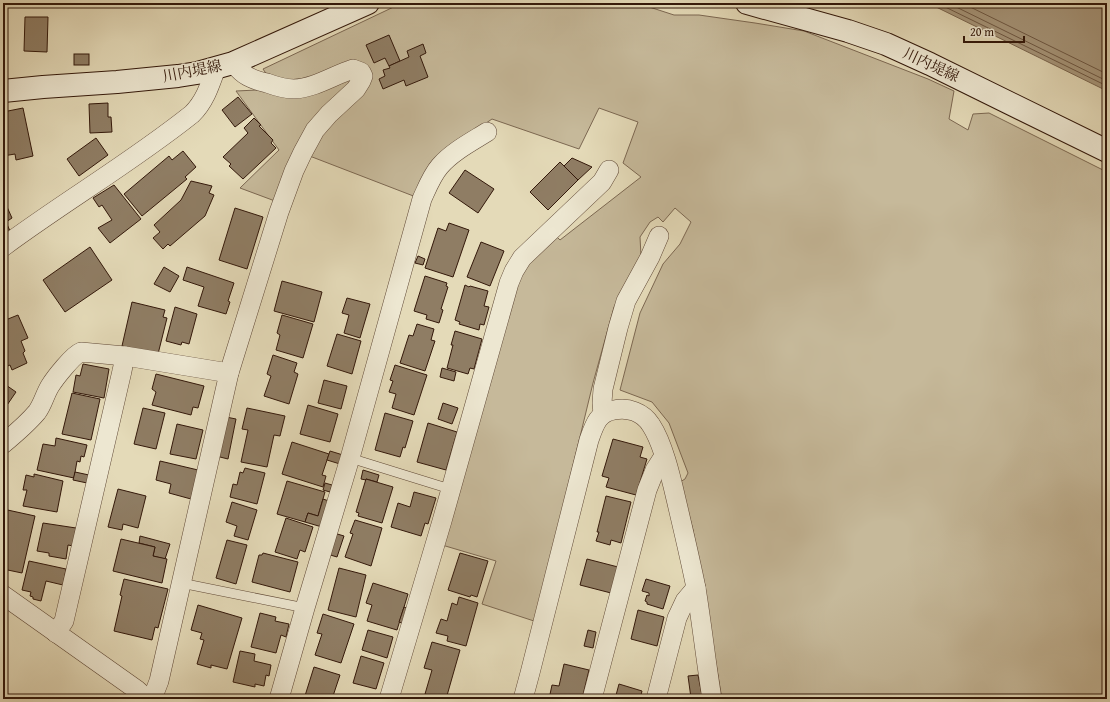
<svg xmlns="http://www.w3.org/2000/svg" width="1110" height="702" viewBox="0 0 1110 702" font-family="'Gentium Book Plus','Noto Serif JP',serif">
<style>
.green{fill:#c6b99a;stroke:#7c6852}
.water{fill:#a8987d;stroke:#79654f}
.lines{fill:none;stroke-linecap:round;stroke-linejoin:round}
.shore{stroke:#6e5844;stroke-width:1}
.building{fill:#8f7d64;stroke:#33180a}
.service-casing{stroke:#5f4836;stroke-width:10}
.minor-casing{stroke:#5f4836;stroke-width:20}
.secondary-casing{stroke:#33180a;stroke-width:24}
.service{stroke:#ede7d1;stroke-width:9}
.minor{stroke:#ede7d1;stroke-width:19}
.secondary{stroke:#ede7d1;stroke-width:22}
.labels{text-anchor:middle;stroke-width:3;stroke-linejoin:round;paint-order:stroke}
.street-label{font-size:15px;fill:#33180a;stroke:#ede7d1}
</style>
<rect width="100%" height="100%" fill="#e4dab8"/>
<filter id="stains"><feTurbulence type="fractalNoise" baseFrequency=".005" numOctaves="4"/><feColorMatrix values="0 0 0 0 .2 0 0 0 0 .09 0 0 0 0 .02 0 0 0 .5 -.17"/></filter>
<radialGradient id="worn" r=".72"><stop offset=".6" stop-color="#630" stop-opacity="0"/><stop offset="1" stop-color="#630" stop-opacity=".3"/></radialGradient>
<path class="green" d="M402,3h235l37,12h25l56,8 49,8 124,48 26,12 -5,28 19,11 5,-16 16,-1 118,59v527h-385l-29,-169 -13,-48 5,-3 3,-6 -19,-50 -17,-21 -32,-12 20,-77 23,-49 17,-20 11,-22 -16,-14 -12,14 -5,-5 -8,5 -10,15 1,19 -27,51 -21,76 -43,178 -16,60 -52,-17 14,-43 -54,-16 79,-273 34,-37 5,5 81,-63 -18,-14 15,-41 -39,-14 -20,41 -87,-30 -56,38 -20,40 -109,-42 -32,46 -35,-13 39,-38 -43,-59 21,-1 12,-12 -6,-9z"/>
<path class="water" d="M928,3h179v88l-8,-4z"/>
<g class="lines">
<g class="shore">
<path d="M937,3l170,83"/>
<path d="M948,3l159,78"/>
<path d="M962,3l145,71"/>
</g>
</g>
<g class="building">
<rect x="22" y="3" width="17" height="3"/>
<path d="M25,17h23l-1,35 -23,-1z"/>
<path d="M389,35l11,26 -11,5 -4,-8 -11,5 -8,-18z"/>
<path d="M423,44l3,9 -6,3 8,21 -22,9 -2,-6 -21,9 -4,-10 6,-3 -2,-6 7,-2 -1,-2 20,-9 -2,-6z"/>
<rect x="74" y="54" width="15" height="11"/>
<path d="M238,97l14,17 -17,13 -13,-17z"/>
<path d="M108,103v14h3l1,15 -22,1 -1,-29z"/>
<path d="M23,108l10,48 -17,4 -1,-6 -12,2v-44z"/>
<path d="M254,118l7,7 -2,1 14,14 -2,3 5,5 -33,31 -14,-13 2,-2 -8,-7 25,-24 -4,-5z"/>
<path d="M96,138l12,17 -29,21 -12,-17z"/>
<path d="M183,151l13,16 -11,10 2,2 -45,37 -18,-22 45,-38 3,4z"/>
<path d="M572,158l20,9 -14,13 -14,-14z"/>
<path d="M560,162l18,18 -30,30 -18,-18z"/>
<path d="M465,170l29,19 -16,24 -29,-20z"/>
<path d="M191,181l21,5 -3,7 5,2 -9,21 -35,30 -2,-2 -5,5 -10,-11 7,-6 -6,-7 27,-25z"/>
<path d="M114,185l27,34 -31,24 -12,-15 14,-8 -10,-15 -3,2 -6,-9z"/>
<path d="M3,198l9,20 -6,4 4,9 -7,3z"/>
<path d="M235,208l28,9 -16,52 -28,-9z"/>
<path d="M449,223l20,7 -16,47 -28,-9 13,-40 8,3z"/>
<path d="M481,242l23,9 -14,35 -23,-9z"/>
<path d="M90,247l22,33 -47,32 -22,-32z"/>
<path d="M418,256l7,3 -2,6 -8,-2z"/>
<path d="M164,267l15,9 -9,16 -16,-8z"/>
<path d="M187,267l47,16 -6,18 2,1 -4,12 -28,-8 6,-19 -21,-7z"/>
<path d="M425,276l22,7 -1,3 2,1 -7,22 2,1 -4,13 -13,-4 1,-4 -13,-4z"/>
<path d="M282,281l40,11 -8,30 -40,-11z"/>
<path d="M465,285l4,2 1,-1 18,5 -4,15 5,1 -5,18 -4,-1 -1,6 -20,-6 1,-2 -5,-2z"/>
<path d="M347,298l23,6 -10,34 -16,-5 5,-18 -7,-2z"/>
<path d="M132,302l33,8 -2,7 4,1 -9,36 -36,-8z"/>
<path d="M175,307l22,7 -8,30 -7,-2 -1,3 -15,-4z"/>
<path d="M18,315l10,23 -7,3 4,10 -2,2 4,10 -15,7 -2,-5 -7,3v-47z"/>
<path d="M282,315l31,9 -10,34 -27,-8 4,-15 -3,-2z"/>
<path d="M417,324l17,5 -3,11 4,1 -10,30 -25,-8 9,-28 4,1z"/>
<path d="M455,331l27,8 -8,30 -4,-1 -2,6 -21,-6 6,-23h-2z"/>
<path d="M337,334l24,7 -9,33 -25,-8z"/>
<path d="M273,355l24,8 -3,9 4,2 -9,30 -25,-8 7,-20 -4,-2z"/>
<path d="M83,364l26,5 -5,29 -31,-6 3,-17 4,1z"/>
<path d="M395,365l32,10 -13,40 -22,-7 4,-14 -7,-2 4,-11 -3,-1z"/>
<path d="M442,368l14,4 -2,9 -14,-4z"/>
<path d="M156,374l48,12 -6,22 -5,-1 -2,8 -39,-10 4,-13 -4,-3z"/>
<path d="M324,380l23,6 -6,23 -23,-6z"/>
<path d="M3,383l13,9 -13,19z"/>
<path d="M72,393l28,6 -9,41 -29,-6z"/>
<path d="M443,403l15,5 -6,16 -14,-5z"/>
<path d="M308,405l30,9 -8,28 -30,-8z"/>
<path d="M143,408l22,5 -9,36 -22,-5z"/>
<path d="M247,408l38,8 -5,20 -6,-1 -7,32 -26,-5 7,-32 -6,-1z"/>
<path d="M385,413l28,8 -8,27 -2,-1 -3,10 -25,-7z"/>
<path d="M226,417l10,2 -8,40 -12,-3z"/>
<path d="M428,423l29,9 -11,38 -29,-8z"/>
<path d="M177,424l26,6 -7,29 -26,-5z"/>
<path d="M56,438l31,7 -3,12 -3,-1 -1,6 -3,-1 -3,17 -37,-8 6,-26 12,2z"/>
<path d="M613,439l30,8 -3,10 7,2 -11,36 -30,-8 3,-9 -7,-2z"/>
<path d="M292,442l37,12 -7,21 4,1 -3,11 -41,-13z"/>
<path d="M330,451l13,4 -3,9 -13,-4z"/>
<path d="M160,461l38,9 -7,29 -22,-6 2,-9 -15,-4z"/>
<path d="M245,468l20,5 -8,31 -27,-7 3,-13 4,1 3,-13 3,1z"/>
<path d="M363,470l16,5 -2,7 -11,-3v1l-5,-1z"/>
<path d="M75,472l14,3 -2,8 -14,-3z"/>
<path d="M34,474l29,7 -6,31 -34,-6 4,-16h-4l3,-15 8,2z"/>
<path d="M366,479l27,8 -11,36 -24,-7 1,-3 -3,-1z"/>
<path d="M287,481l38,11 -7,24 -10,-3 -3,9 -28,-8z"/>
<path d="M325,483l7,2 -2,7 -7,-2z"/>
<path d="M118,489l28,7 -8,32 -15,-4 -1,6 -14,-3z"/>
<path d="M414,492l22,6 -8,26 -3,-1 -4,13 -30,-9 7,-24 12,4z"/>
<path d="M606,496l25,6 -10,41 -10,-3 -1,5 -14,-4 3,-9h-2z"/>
<path d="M323,499l6,2 -7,26 -17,-5 3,-9 10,3z"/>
<path d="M232,502l25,8 -9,30 -14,-4 3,-10 -11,-4z"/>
<path d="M3,509l32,7 -13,57 -19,-4z"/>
<path d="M286,518l27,9 -8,25 -5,-2 -3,9 -22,-7z"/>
<path d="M355,520l27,8 -11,38 -26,-9 8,-23 -3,-1z"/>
<path d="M43,523l33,5 -3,18 -5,-1 -2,14 -17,-3v-3l-12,-2z"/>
<path d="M334,533l10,3 -7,21 -10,-3z"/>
<path d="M140,536l30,8 -5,15 -12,-3 2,-9 -16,-4z"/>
<path d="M121,539l34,8 -2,9 14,3 -5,24 -49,-12z"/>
<path d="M227,540l20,5 -11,39 -20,-6z"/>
<path d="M263,553l35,9 -8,30 -38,-10 7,-27h3z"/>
<path d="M460,553l28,8 -11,36 -6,-2 -1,2 -22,-7z"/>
<path d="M587,559l31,8 -7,26 -31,-8z"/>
<path d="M29,561l37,8 -3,16 -17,-4 -5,20 -8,-2v-2l-3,-1 1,-4 -9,-2z"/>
<path d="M339,568l27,7 -10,42 -28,-7z"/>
<path d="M124,579l44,10 -10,39 -3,-1 -3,13 -38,-9 8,-35 -2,-1z"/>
<path d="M646,579l24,7 -7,23 -16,-5v-2l-2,-1 2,-6 2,1v-3l-7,-2z"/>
<path d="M373,583l35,11 -11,36 -30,-9 5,-16 -6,-2z"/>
<path d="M459,597l19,6 -12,43 -19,-5 1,-5 -12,-3 5,-14 6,2 5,-18 5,2z"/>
<path d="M198,605l44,13 -15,51 -16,-4v3l-14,-4 7,-24 -4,-1 2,-6 -11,-3z"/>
<path d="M404,607l5,2 -5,15 -5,-2z"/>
<path d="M638,610l26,7 -7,29 -26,-7z"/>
<path d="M260,613l16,4 -1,4 14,3 -3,13 -5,-2 -5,18 -25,-6z"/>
<path d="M323,614l31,10 -13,39 -26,-8 7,-21 -5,-1z"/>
<path d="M368,630l25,7 -6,21 -25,-8z"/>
<path d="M588,630l8,2 -3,16 -9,-2z"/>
<path d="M432,642l28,8 -14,49h-4l-17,-5 7,-24 -8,-2z"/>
<path d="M240,651l15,3 -1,7 17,4 -2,11 -3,-1 -2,11 -9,-2v3l-22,-5z"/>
<path d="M361,656l23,7 -8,26 -23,-6z"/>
<path d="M564,664l25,6 -7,29h-33l3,-14 7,1z"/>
<path d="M314,667l26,8 -8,24h-28z"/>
<path d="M698,675l4,20 -11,3 -3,-22z"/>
<path d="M619,684l23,7 -2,8h-25z"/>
</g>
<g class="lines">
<g class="service-casing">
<g id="service">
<path d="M350,458l100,31"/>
<path d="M181,583l124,25"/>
</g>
</g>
<g class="minor-casing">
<g id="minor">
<path d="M3,247c62,-46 129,-85 189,-133 13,-13 18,-29 24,-46"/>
<path d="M603,414l-1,-11 1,-14 15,-61 8,-27 24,-44 9,-21"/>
<path d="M3,444c12,-10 24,-20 34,-32 6,-8 8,-18 13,-26 5,-8 23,-31 31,-34l44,4 104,17"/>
<path d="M3,595l134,95 10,9"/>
<path d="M56,633l8,-12 58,-250 3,-15"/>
<path d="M152,699l7,-18 70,-308 50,-161 15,-41 9,-19 12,-22 14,-16 27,-25 5,-8 2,-5 -2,-4 -8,-3c-19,6 -38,19 -59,20 -8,0 -19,-3 -27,-6 -17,-4 -23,-7 -34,-20"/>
<path d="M279,699l26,-91 45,-150 72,-259c5,-11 10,-24 18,-33 12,-14 31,-24 47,-34"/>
<path d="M389,699l53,-178 67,-238 5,-12 8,-13 80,-76 7,-12"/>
<path d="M523,699l7,-26 59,-233c5,-14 9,-28 25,-30 14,-3 29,2 37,15 12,18 20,52 25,74 7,30 14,59 20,89 6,37 10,74 16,111"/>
<path d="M592,699l55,-209 8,-20 9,-14"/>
<path d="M656,699l21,-81 8,-17 11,-13"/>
</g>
</g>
<g class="secondary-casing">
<g id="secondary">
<path d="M747,3l101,28 38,13 44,20 177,87"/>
<path d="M3,91l40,-4 74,-5 61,-6 19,-3 36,-10 135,-60"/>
</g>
</g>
<use href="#service" class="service"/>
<use href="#minor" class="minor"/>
<use href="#secondary" class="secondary"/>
</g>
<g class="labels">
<g class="street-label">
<text transform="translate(931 65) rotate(25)" y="5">川内堤線</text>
<text transform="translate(192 71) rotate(-11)" y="5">川内堤線</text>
</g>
</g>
<rect width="1110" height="702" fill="none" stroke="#e4dab8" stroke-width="16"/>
<rect x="4" y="4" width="1102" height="694" fill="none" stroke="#33180a" stroke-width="2"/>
<rect x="8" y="8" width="1094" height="686" fill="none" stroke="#33180a"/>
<path d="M964 36v6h60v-6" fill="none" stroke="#33180a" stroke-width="2"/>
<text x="970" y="36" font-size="12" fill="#33180a" stroke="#ede7d1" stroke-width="3" paint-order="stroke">20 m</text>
<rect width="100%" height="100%" filter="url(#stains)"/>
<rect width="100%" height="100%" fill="url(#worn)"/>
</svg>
